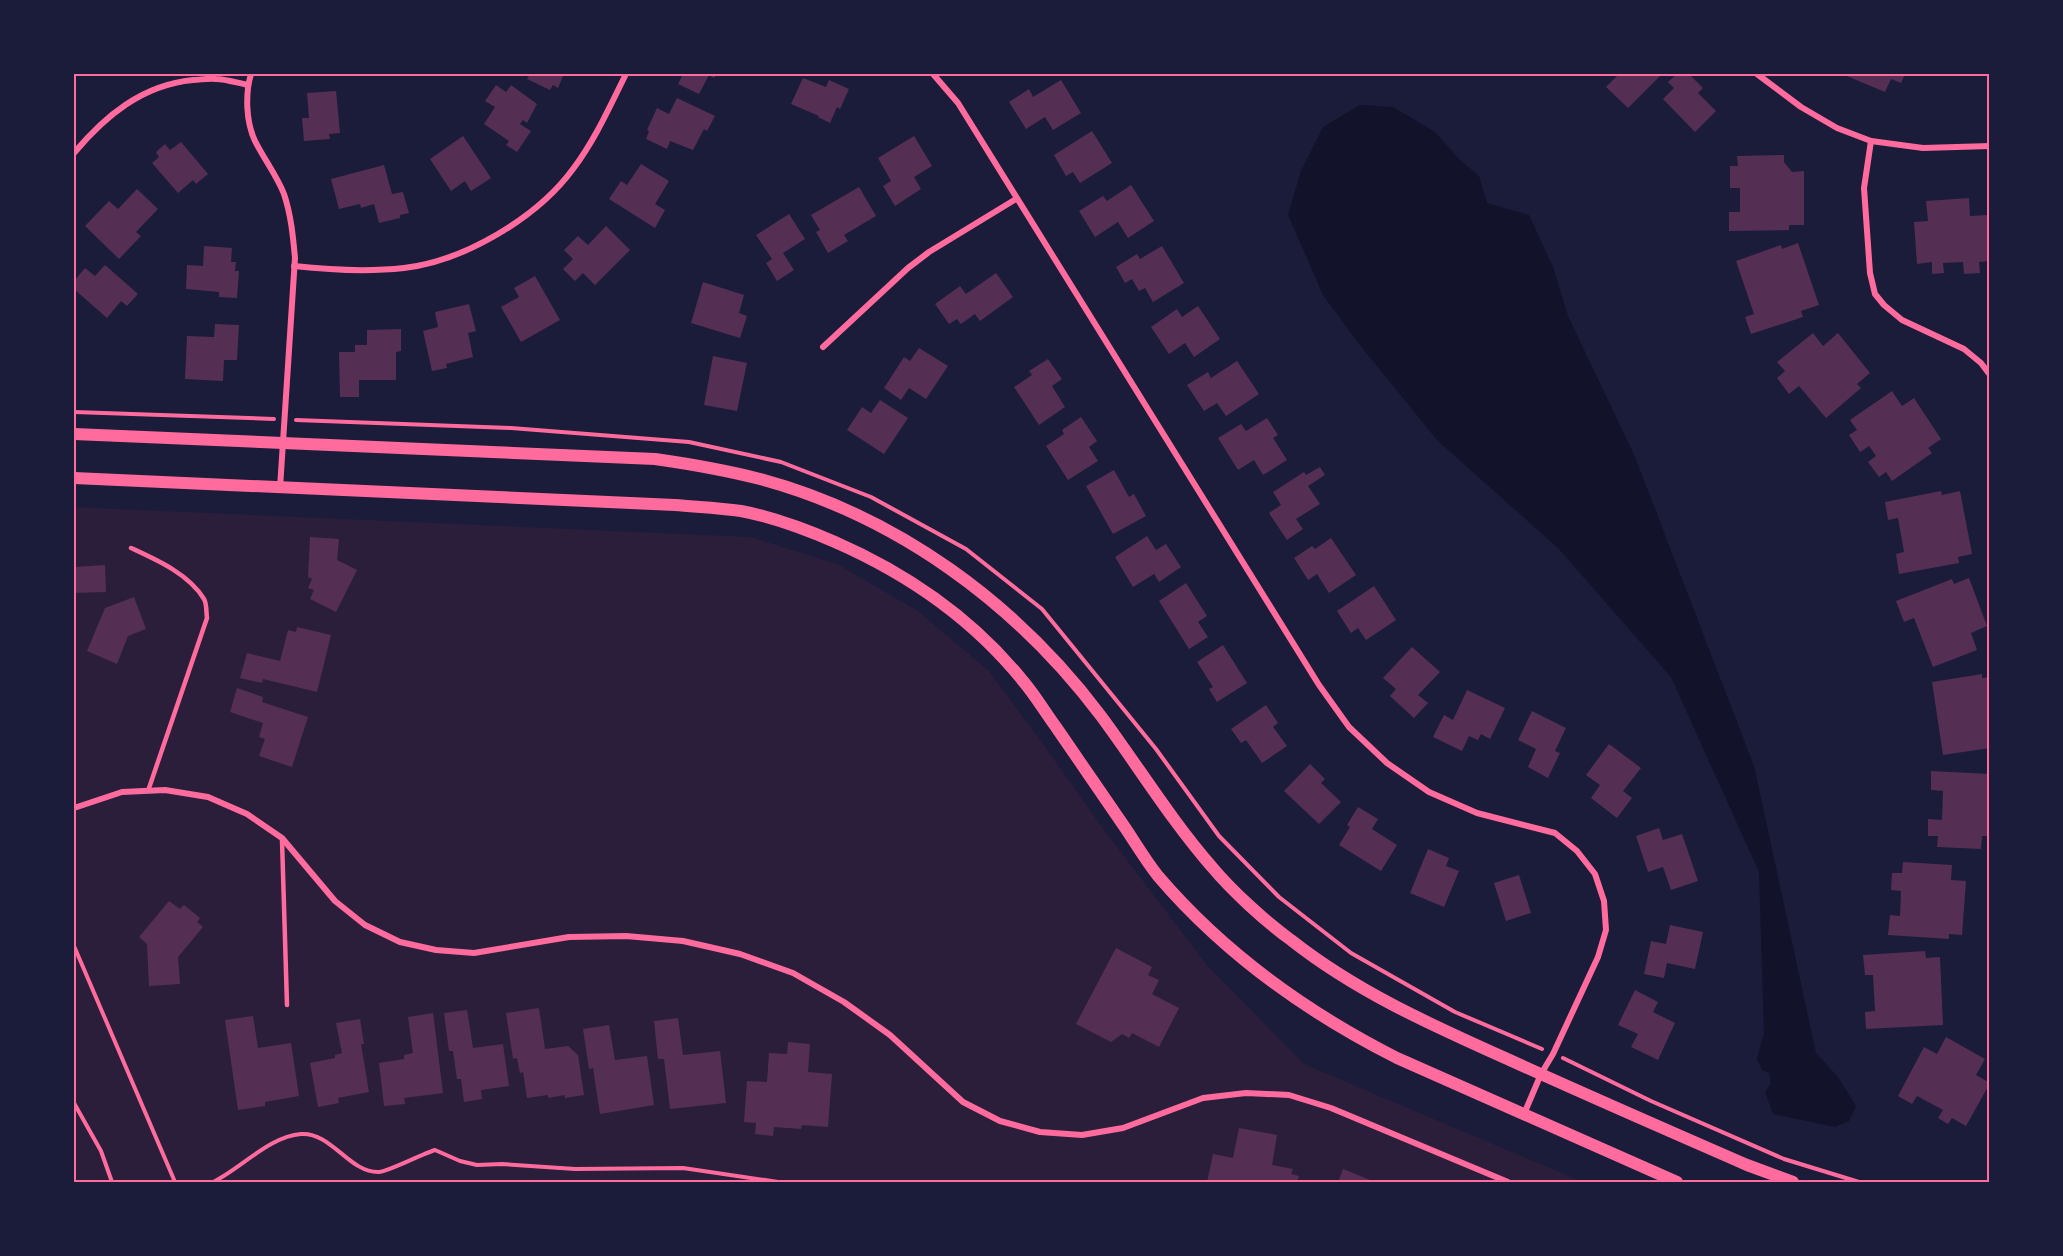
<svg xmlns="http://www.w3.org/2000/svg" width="2063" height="1256" viewBox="0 0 2063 1256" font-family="'Playfair Display',serif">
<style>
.green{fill:#2a1e3b}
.water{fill:#12122b}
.building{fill:#542f53}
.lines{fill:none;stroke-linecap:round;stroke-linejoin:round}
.path{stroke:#ff6b9d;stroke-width:4}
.service{stroke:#ff6b9d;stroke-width:4.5}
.minor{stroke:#ff6b9d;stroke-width:6}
.secondary{stroke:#ff6b9d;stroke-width:12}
.neatline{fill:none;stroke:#ff6b9d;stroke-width:2}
</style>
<rect width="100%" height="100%" fill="#1b1b3a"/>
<path class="green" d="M74,507l677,30 86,27 81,47 71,60 57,77 56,79 104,137 98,100 279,118h-1509z"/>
<path class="water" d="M1360,105l33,2 42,25 24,27 20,17 8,27 42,12 24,52 15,49 67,141 119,309 62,287 22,24 18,29 -7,15 -14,6 -62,-13 -8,-22 6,-9 -2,-10 -7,-3 -5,-11 7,-26 -5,-161 -88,-195 -112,-128 -121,-108 -79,-97 -36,-49 -35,-80 13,-44 22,-44z"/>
<g class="building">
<path d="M530,74h34l-6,14 -5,-3 -3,5 -23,-11z"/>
<path d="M683,74h34l-3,4 -5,-3 -10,19 -21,-10z"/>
<path d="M1619,74h43l-34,34 -22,-21z"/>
<path d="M1677,74h12l14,14 -5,5 18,18 -21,21 -32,-33 11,-11 -6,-6z"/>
<path d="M1842,74h63l-4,9 -10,-4 -6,13z"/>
<path d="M803,78l23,9 3,-7 20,9 -9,20 -3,-2 -7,16 -12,-6 1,-1 -28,-12z"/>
<path d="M1061,80l20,33 -28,17 -8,-13 -19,12 -17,-27 20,-13 4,8z"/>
<path d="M496,85l10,7 5,-7 26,19 -10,19 -4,-3 -3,4 11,7 -14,21 -11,-7 3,-4 -25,-17 11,-17 -10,-6z"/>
<path d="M336,91l4,42 -11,1 1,5 -26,2 -2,-23h7l-2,-25z"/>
<path d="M677,98l38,18 -8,15 -3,-2 -11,21 -23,-9 -3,8 -21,-10 3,-8 -2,-1 10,-22 12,6z"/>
<path d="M1092,131l20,32 -32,20 -7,-11 -7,4 -12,-21z"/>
<path d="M463,136l28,42 -20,13 -6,-10 -14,10 -21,-32z"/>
<path d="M914,136l18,30 -18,11 7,12 -26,17 -12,-20 8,-5 -13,-23z"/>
<path d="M181,142l27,32 -12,10 -3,-4 -15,13 -26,-30 7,-6 -3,-5 9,-8 5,6z"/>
<path d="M1784,155v7l8,10 12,-1v54h-15v5l-60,1v-19h11v-24h-10v-22h8l-1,-10z"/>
<path d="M641,164l28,17 -14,23 10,6 -10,18 -46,-29 12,-18 6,4z"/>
<path d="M384,165l8,29 11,-2 6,21 -9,2v3l-21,5 -5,-19 -13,4 -1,-4 -21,5 -8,-30z"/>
<path d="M1131,185l23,36 -26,17 -10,-16 -23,15 -16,-26 24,-15 4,5z"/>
<path d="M859,187l17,29 -32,19 4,6 -20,12 -12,-21 4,-2 -9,-15z"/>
<path d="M137,189l21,20 -22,23 5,4 -22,23 -34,-33 24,-25 9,8z"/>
<path d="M1969,198l1,18 17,-1 3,46 -11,1 1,11 -16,1 -1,-12 -20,1 1,10 -12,1v-12l-15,2 -3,-42 14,-1 -2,-20z"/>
<path d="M789,214l16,25 -22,14 11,17 -17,11 -11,-18 6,-4 -16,-24z"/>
<path d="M606,226l24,24 -35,35 -12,-12 -8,8 -12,-12 10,-10 -9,-9 14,-14 10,9z"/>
<path d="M1798,243l21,62 -18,6 2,6 -52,17 -6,-17 9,-3 -18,-53 45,-16 1,4z"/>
<path d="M204,246l28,2 -1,14h5l-1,9h4l-2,27 -18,-1v-5l-33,-3 1,-24 16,1z"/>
<path d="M1162,246l22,37 -31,19 -8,-14 -6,3 -7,-12 -7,4 -9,-16 21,-13 3,5z"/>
<path d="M105,265l33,29 -11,12 -6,-5 -14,17 -33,-29v-8l11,-13 10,8z"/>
<path d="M996,273l17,24 -33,24 -5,-7 -14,10 -4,-5 -8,5 -14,-20 25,-18 6,8z"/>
<path d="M535,276l25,44 -39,22 -20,-35 18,-10 -5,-9z"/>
<path d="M703,282l41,13 -5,18 8,3 -7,22 -49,-15z"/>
<path d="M469,304l7,27 -8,2 5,24 -27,7 1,4 -15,3 -9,-40 15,-4 -3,-15z"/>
<path d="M1198,306l22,33 -26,18 -9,-14 -16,11 -18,-27 26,-18 5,8z"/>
<path d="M215,324l24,1 -2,35h-13l-1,21 -38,-2 2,-43 27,1z"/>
<path d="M401,329v22l-5,1v28h-37v17h-19l-1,-45h16v-7h12v-15z"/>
<path d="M1813,333l10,13 15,-13 32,40 -13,11 4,4 -35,30 -27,-32 -10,8 -12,-16 8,-7 -8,-9z"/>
<path d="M919,348l29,18 -22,33 -17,-11 -8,12 -17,-12 20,-31 6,4z"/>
<path d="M713,356l34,7 -10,48 -33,-6z"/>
<path d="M1048,359l14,20 -10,7 13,21 -26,18 -25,-38 18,-12 -3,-4z"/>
<path d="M1237,361l22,33 -33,22 -9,-13 -13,8 -17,-26 21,-13 3,6z"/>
<path d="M1892,391l10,15 12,-8 27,41 -13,9 4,5 -40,28 -6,-9 -7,5 -11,-15 8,-6 -7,-10 -9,6 -11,-17 8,-5 -7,-10z"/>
<path d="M880,400l28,18 -24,36 -37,-24 15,-23 9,6z"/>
<path d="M1081,417l16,24 -8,6 9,14 -30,19 -22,-34 18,-12 -2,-4z"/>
<path d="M1267,418l11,17 -5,3 14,22 -24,15 -9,-15 -16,10 -20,-32 23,-14 5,7z"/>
<path d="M1320,467l5,8 -17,11 12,18 -24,15 7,10 -16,11 -18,-27 12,-8 -8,-13 31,-20 2,3z"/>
<path d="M1114,470l15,27 5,-3 12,22 -33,18 -27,-48z"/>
<path d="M1941,491l1,4 18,-4 12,63 -14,3 1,6 -60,11 -3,-20 8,-2 -6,-34 -10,2 -3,-18z"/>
<path d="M1147,536l9,14 10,-6 15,23 -22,15 -5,-8 -21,13 -18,-30z"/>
<path d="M310,537l29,2 -2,21 20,10 -21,42 -26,-13 4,-9 -6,-2 4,-9 -4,-2z"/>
<path d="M1331,538l25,37 -27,18 -12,-19 -9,6 -14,-22 18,-12 3,3z"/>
<path d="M105,565l1,27 -32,1v-26z"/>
<path d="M1969,578l18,48 -16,7 6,17 -44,17 -19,-49 -10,4 -8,-21 56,-22 2,5z"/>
<path d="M1186,583l21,33 -9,6 10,15 -19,12 -30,-48z"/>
<path d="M1374,586l22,34 -30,20 -8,-12 -7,5 -14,-22z"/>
<path d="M134,597l12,32 -18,7 -11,28 -30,-13 18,-43z"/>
<path d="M297,627l34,8 -14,57 -54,-13 -1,4 -22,-5 7,-25 33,8 8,-31 8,2z"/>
<path d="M1223,645l24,38 -30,19 -8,-13 4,-2 -16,-25z"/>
<path d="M1412,647l28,25 -22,23 10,8 -14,15 -24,-22 6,-7 -13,-11z"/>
<path d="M1982,674v4l8,-1v71l-47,7 -11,-73z"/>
<path d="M237,688l26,9 -1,5 46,15 -16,50 -33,-11 6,-17 -6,-2 4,-14 -33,-11z"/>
<path d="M1467,690l38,18 -15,31 -9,-5 -3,6 -9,-4 -7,15 -29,-14 11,-22 9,5z"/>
<path d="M1266,705l12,18 -5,4 14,19 -25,17 -16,-23 -5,3 -10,-14z"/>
<path d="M1532,711l34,17 -11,23 5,2 -12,25 -20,-11 8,-18 -18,-9z"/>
<path d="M1609,744l32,24 -18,23 9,7 -15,20 -26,-20 9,-13 -14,-10z"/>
<path d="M1310,764l15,15 -4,4 20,19 -22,22 -35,-33z"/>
<path d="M1931,771l59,3v62h-8l-1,13 -44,-2 1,-11h-10v-17l14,1 1,-29 -12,-1z"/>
<path d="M1358,807l20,12 -6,10 25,16 -16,26 -42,-26 11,-18 -3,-2z"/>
<path d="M1659,828l4,12 19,-6 16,47 -27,9 -8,-23 -15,5 -12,-36z"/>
<path d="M1428,849l21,9 -3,8 13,5 -15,36 -34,-14z"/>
<path d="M1903,862l49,3 -1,15 15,1 -4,54 -13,-1v5l-61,-4 2,-20 10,1 1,-25 -10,-1 1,-17h10z"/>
<path d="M1519,875l12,38 -25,8 -12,-38z"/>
<path d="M169,901l11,8 4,-4 16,13 -3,4 6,5 -25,30 2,27 -31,2 -2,-42 -8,-7z"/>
<path d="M1670,925l33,7 -8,37 -28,-6 -3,15 -20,-4 7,-33 15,3z"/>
<path d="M1116,948l36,19 -4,8 11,5 -7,14 27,14 -20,39 -27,-14 -3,5 -7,-4 -11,8 -35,-18z"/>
<path d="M1925,951l1,7 14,-1 3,68 -77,4 -1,-17 10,-1 -2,-36h-8l-2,-20z"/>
<path d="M1635,990l23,12 -5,10 22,11 -17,37 -27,-13 7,-13 -20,-9z"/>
<path d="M539,1008l6,41 23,-3 10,9 6,40 -19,3v-3l-17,3v-3l-21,3 -4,-26 -3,1 -3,-15 -4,1 -7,-46z"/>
<path d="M467,1010l6,38 30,-4 6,42 -28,4 1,9 -18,3 -3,-23h-4l-4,-28h-4l-5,-38z"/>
<path d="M433,1013l10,80 -39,5 1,6 -21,2 -5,-43 25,-4v-4l9,-2 -5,-36z"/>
<path d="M253,1016l5,32 33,-5 8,53 -34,6v4l-27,4 -13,-90z"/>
<path d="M678,1018l5,37 37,-4 6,52 -56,6 -6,-50h-6l-4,-38z"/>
<path d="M360,1019l4,25h-3l8,48 -31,6 1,5 -21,4 -8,-44 25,-5v-3l7,-2 -6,-30z"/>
<path d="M609,1025l6,35 32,-4 7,49 -54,9 -7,-46 -4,1 -6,-40z"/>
<path d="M1946,1037l39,22 -9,16 14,8 -24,43 -14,-8 -4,6 -10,-6 5,-8 -26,-14 -5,8 -14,-8 26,-49 13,7z"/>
<path d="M788,1042l22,2 -2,28 24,2 -4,53 -26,-2 -1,4 -27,-2 -1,9 -18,-2 1,-11 -12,-1 3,-41 20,1 2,-29 18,1z"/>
<path d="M1239,1128l38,7 -5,30 21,4 -2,5 8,2 -2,6h-90l6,-28 20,4z"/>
<path d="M1343,1169l32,13h-37z"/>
</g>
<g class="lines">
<g class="path">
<path d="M74,412l200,7"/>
<path d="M296,420l215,8 178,14 92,20 90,35 95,52 76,60 114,140 63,87 60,61 72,56 104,59 87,37"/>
<path d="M74,946l101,236"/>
<path d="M1563,1058l88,43 133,58 75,23"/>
<path d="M74,1103l27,48 11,31"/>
<path d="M213,1182c27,-13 57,-46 88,-48 31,-2 48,39 78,38 8,0 43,-18 56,-22l25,11 17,4 25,-1 73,5 108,-1 95,14"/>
</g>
<g class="service">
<path d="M131,548c26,12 58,26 73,51 3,5 2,13 3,19l-59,173"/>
<path d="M282,840l5,165"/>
</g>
<g class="minor">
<path d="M251,74c-6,20 -5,48 4,67 9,18 22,35 29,53 7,21 9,42 11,64l-15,230"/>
<path d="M933,74l25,29 361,582 30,42 38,36 42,29 48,21 78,20 22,18 18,23 9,27 2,29 -8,27 -45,97 -12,20 -17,40"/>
<path d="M1757,74l44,33 36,21 34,13 52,7 67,-2"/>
<path d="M1871,141l-7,47 6,85 5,21 9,11 18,15 62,29 17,14 9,12"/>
<path d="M74,153c31,-37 68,-68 119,-73 7,0 15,-2 23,-1 10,0 21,4 32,6"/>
<path d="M294,266c36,4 74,6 110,2 60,-7 133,-50 169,-99 22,-29 37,-63 53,-95"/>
<path d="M823,347l85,-79 21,-16 87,-53"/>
<path d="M74,808l48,-16 43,-2 43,7 39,17 35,24 53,63 30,24 35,17 36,8 38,3 95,-16 57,-1 57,5 57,13 53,19 51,29 46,33 73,67 37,19 40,11 42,3 41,-7 80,-30 43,-5 43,2 42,13 177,74"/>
</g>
<g class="secondary">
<path d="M74,434l581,25c35,5 70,11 105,20 137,37 256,124 341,237 37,50 70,104 111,151 20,24 54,55 79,73 67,53 145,87 223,122 77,35 155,69 233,103l46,17"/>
<path d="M74,478l601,27c22,2 44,3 66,6 32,6 64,18 94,31 73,32 138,77 188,139 12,14 22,31 33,46 23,34 47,68 70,102 10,15 20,32 32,47 65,76 150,137 239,182l280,124"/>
</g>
</g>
<rect width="2063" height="1256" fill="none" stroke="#1b1b3a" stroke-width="150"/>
<rect x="75" y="75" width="1913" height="1106" class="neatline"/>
</svg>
